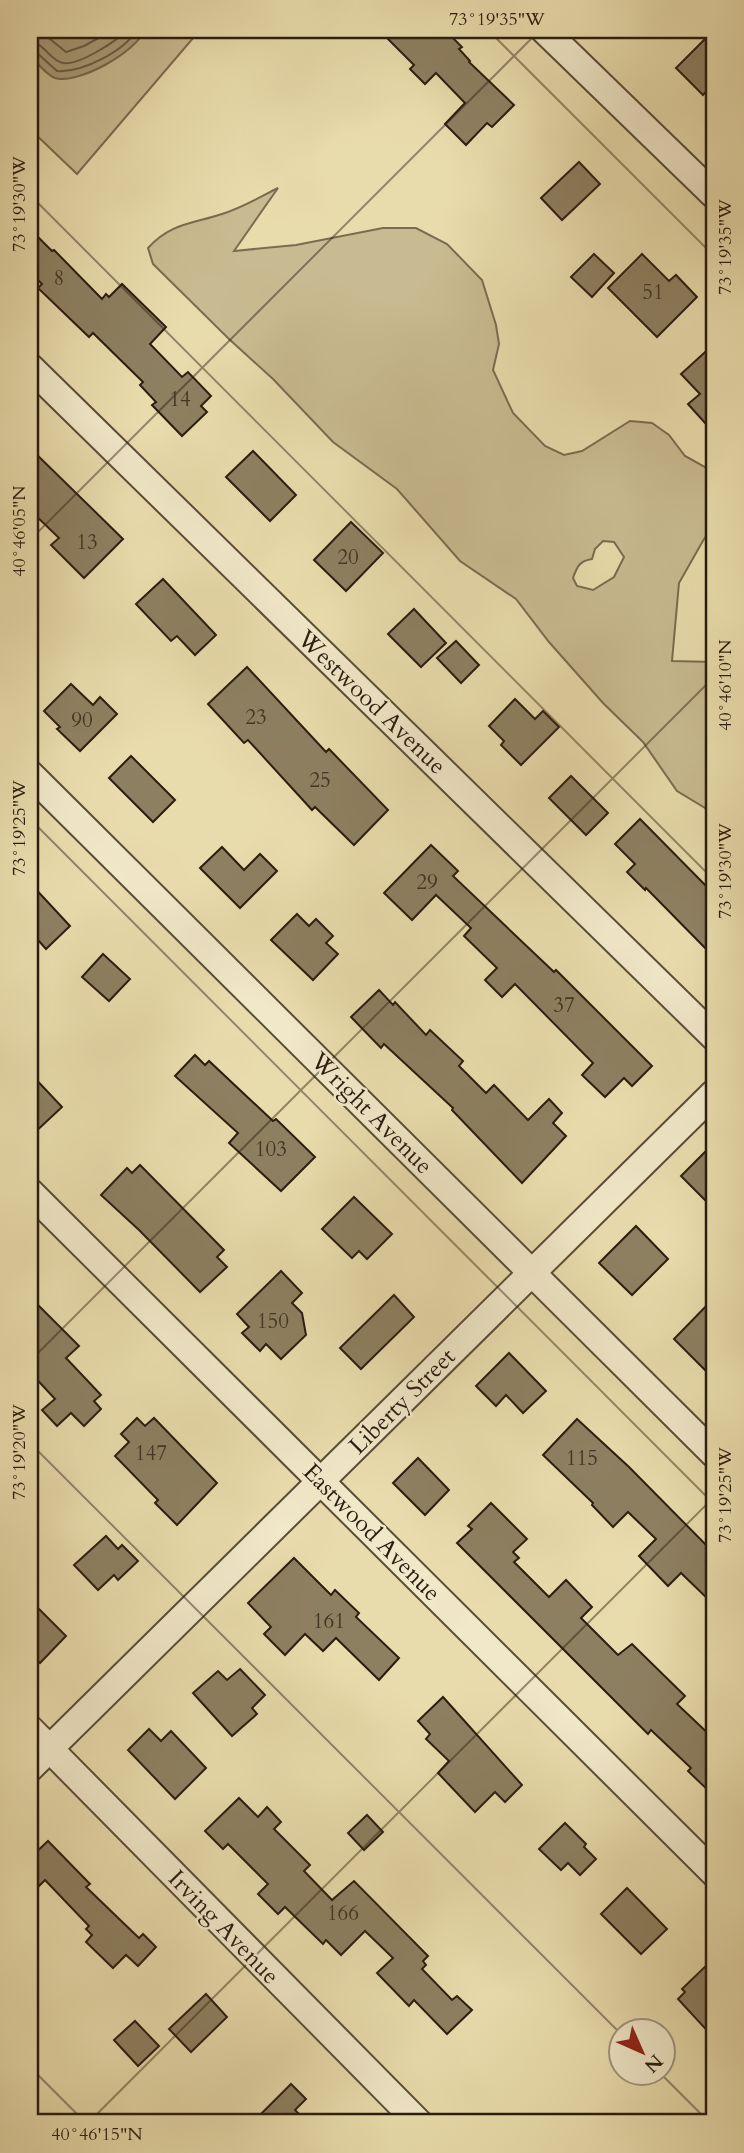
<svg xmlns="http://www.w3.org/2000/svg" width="744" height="2153" viewBox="0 0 744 2153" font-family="Cardo,serif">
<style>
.green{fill:#c9bb91;stroke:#7a6c50;stroke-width:2;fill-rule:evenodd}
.water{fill:#a89b77;stroke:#76684e;stroke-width:2}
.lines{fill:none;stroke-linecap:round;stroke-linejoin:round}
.shore{stroke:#695c44;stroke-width:2}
.building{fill:#8d8061;stroke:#2a1c10;stroke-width:2}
.minor-casing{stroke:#5a4c37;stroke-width:30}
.minor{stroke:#f1e8c9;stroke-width:26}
.ticks{fill:none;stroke:#2a1c10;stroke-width:2;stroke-opacity:0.45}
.labels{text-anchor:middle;stroke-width:5;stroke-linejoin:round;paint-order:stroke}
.number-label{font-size:21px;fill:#433524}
.street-label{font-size:24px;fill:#2a1c10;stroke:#f1e8c9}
.neatline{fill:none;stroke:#2a1c10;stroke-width:2.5}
.ticks-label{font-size:18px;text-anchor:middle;fill:#2a1c10}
</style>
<rect width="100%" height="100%" fill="#e9dcac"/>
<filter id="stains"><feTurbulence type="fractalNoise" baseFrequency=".00286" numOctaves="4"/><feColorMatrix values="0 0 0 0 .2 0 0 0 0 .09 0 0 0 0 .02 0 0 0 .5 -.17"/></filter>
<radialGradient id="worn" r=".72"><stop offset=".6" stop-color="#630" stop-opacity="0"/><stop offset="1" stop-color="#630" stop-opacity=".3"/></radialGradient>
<g class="green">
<path d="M30,30h170l-123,144 -47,-45z"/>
<path d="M278,188l-44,63 62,-6 87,-17h33l31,16 35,36 14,45 3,19 -6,26 20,43 32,33 19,9 18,-4 48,-30 22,2 17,12 16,21 29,16v54l-10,13 -25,44 -7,78 42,1v157l-9,-11 -28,-17 -34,-49 -40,-39 -54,-61 -33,-43 -56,-38 -63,-72 -64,-47 -60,-63 -44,-40 -76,-75 -5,-16c23,-25 44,-24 74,-34 20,-6 38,-17 56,-26zM603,541l11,1 10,15 -10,20 -21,13 -16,-4 -4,-8c4,-11 6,-17 19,-19l3,-10z"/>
</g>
<path class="water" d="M30,30h114c-6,21 -66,55 -89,48 -9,-3 -18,-16 -25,-22z"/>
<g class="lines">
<g class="shore">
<path d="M30,32l15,3 21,17 18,-6 29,-16"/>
<path d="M30,42c15,1 19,18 33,21 15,3 54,-22 64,-33"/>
<path d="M30,51l6,1 21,19c25,2 67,-20 80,-41"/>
</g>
</g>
<g class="building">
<path d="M379,30h66l17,17 -3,2 11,12 -1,1 45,43 -22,22 -5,-4 -21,22 -21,-21 20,-21 -29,-30 -11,11 -15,-15 4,-4z"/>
<path d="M714,30v53l-11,12 -27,-27z"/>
<path d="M579,162l21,22 -38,36 -21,-22z"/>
<path d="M30,229l22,22 2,-1 48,49 4,-5 3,3 13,-13 44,43 -16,17 32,33 6,-5 23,24 -10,10 6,6 -25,24 -30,-31 4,-3 -16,-17 3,-3 -50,-49 -4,4 -51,-49 4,-4 -12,-12z"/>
<path d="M594,254l20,19 -22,24 -21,-20z"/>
<path d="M642,254l27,27 7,-6 21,22 -40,40 -49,-49z"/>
<path d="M714,344v89l-26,-29 12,-10 -19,-20z"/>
<path d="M30,448l93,91 -39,39 -33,-33 8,-7 -29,-28z"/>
<path d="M253,451l43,44 -26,26 -44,-44z"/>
<path d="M351,522l32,31 -37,38 -32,-31z"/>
<path d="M163,579l53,56 -21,20 -18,-19 -6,5 -35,-37z"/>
<path d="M414,609l32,34 -25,24 -33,-33z"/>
<path d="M456,641l23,24 -18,18 -24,-25z"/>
<path d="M247,667l79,85 3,-3 59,61 -34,35 -39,-38 -3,3 -64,-70 -4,3 -36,-39z"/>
<path d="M71,684l22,21 7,-8 17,17 -37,37 -23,-22 3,-2 -16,-16z"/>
<path d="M515,699l20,20 8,-8 16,16 -38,38 -20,-20 3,-4 -15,-15z"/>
<path d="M131,756l44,44 -22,22 -44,-44z"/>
<path d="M571,776l37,37 -22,22 -37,-37z"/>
<path d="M640,819l74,75v63l-68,-69 -1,2 -18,-18 8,-8 -20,-20z"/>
<path d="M431,845l27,26 -5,5 101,96 2,-2 96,96 -20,20 -8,-8 -19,19 -23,-22 11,-12 -78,-79 -13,13 -17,-17 12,-12 -33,-32 7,-8 -35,-33 -24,25 -28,-27z"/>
<path d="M222,847l22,23 16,-16 17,17 -37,37 -40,-40z"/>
<path d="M30,883l40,43 -24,23 -16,-18z"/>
<path d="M297,914l12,12 7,-7 17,17 -7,7 12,11 -25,26 -42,-40z"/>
<path d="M103,954l27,25 -21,22 -27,-24z"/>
<path d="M379,990l14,15 2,-3 31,33 4,-5 33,31 -4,5 27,27 8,-8 34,35 21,-21 13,14 -9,10 13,13 -44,47 -70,-73 1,-2 -69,-64 -3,4 -30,-31z"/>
<path d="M195,1055l10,10 4,-4 64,60 3,-2 39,38 -34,34 -52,-48 9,-10 -63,-57z"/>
<path d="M30,1073l32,34 -32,30z"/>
<path d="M714,1143v66l-33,-33z"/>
<path d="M140,1165l84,85 -7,7 10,10 -27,25 -61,-62 -38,-35 26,-27 5,5z"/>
<path d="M354,1197l38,37 -25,25 -8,-8 -7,7 -30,-29z"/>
<path d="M636,1226l32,33 -36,36 -33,-32z"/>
<path d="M281,1271l21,22 -10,10 10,10 4,22 -25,24 -15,-15 -6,7 -18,-18 7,-6 -12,-13z"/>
<path d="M394,1295l20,22 -53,52 -21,-21z"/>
<path d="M30,1297l49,49 -13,12 35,37 -7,6 7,8 -17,17 -13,-13 -14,13 -15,-16 13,-11 -25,-27z"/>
<path d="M714,1298v81l-40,-40z"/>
<path d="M509,1353l37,38 -23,22 -17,-18 -10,11 -20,-20z"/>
<path d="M137,1418l8,8 9,-8 63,65 -40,42 -22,-22 3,-3 -43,-44 14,-14 -8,-8z"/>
<path d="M577,1419l52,48 85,86v52l-33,-32 -13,13 -29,-30 17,-17 -28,-27 -15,15 -21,-22 1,-2 -50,-48z"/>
<path d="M418,1458l31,32 -24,25 -32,-32z"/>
<path d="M491,1503l36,36 -14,13 6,6 -5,4 35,35 17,-17 26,27 -11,11 37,37 14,-11 53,52 -8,8 37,35v57l-26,-25 3,-3 -40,-38 -3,4 -191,-191 15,-14 -4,-3z"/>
<path d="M106,1536l12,13 4,-4 16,16 -20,19 -4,-5 -16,15 -24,-25z"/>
<path d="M294,1558l37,37 4,-5 24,23 -3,4 43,41 -20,22 -43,-42 -13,13 -18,-17 -20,21 -21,-21 7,-7 -23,-24z"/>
<path d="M30,1600l36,36 -26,27 -10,-10z"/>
<path d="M240,1669l25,26 -13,13 5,6 -25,22 -39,-43 25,-22 9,9z"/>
<path d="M443,1697l79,88 -17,17 -10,-10 -20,20 -37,-39 11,-12 -23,-22 4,-5 -12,-13z"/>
<path d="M149,1729l12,12 10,-10 35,37 -31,31 -47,-49z"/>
<path d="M239,1798l19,19 9,-10 14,15 -7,7 36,36 -6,6 28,29 22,-19 74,75 -5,5 3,4 -4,4 30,31 5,-4 15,14 -25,24 -33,-34 -5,6 -32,-33 16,-15 -28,-27 -24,24 -15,-15 -3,4 -38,-37 -7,7 -20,-20 10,-10 -40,-40 -5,5 -18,-18z"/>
<path d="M367,1815l16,17 -19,18 -16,-17z"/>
<path d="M565,1823l21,21 -2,3 12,12 -16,16 -12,-12 -7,7 -22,-21z"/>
<path d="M48,1841l42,43 -4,3 53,51 4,-4 13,13 -18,19 -12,-11 -13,13 -27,-26 6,-7 -6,-6 3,-3 -44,-46 -15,15v-37z"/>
<path d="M627,1888l40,41 -26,25 -40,-40z"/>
<path d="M714,1958v80l-36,-39 7,-7 -3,-3z"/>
<path d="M206,1994l21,23 -36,35 -22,-23z"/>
<path d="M135,2021l24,25 -21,20 -24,-26z"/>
<path d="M291,2084l15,15 -11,11 13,13h-56z"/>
</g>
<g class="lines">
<g class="minor-casing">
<g id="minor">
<path d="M544,30l170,165"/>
<path d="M30,367l684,670"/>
<path d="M30,774l684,680"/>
<path d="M30,1192l684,681"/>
<path d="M30,1729l389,394"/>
<path d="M30,1768l684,-675"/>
</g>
</g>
<use href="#minor" class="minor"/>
</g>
<path class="ticks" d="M488,30l226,226M30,195l684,685M30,540l510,-510M30,819l684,685M30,1361l684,-684M30,1443l592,592M30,2067l56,56M659,2072l51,51M88,2123l626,-626"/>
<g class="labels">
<g class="number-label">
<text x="59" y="285">8</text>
<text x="653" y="299">51</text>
<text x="180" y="406">14</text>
<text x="87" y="549">13</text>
<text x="348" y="564">20</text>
<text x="256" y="724">23</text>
<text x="82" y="727">90</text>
<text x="320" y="787">25</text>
<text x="427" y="889">29</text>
<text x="564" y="1012">37</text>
<text x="271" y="1156">103</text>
<text x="273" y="1328">150</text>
<text x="151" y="1460">147</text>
<text x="582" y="1465">115</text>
<text x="329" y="1628">161</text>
<text x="343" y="1920">166</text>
</g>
<g class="street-label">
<text transform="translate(372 702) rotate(44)" y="8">Westwood Avenue</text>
<text transform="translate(372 1113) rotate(45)" y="8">Wright Avenue</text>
<text transform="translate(402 1401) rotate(-45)" y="8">Liberty Street</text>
<text transform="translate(372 1532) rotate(45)" y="8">Eastwood Avenue</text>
<text transform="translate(224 1927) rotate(46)" y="8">Irving Avenue</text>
</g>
</g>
<rect width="744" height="2153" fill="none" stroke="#e9dcac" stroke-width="77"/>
<g transform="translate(642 2052) rotate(135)"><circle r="33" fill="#f1e8c9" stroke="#a1967f" stroke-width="2"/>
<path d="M0-5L12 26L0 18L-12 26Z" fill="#8f2418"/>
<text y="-10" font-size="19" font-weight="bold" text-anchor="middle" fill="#2a1c10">N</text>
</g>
<rect x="38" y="38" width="668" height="2076" class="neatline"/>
<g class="ticks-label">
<text x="497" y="25">73°19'35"W</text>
<text transform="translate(19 204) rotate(-90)" y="6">73°19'30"W</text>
<text transform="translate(725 247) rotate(-90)" y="6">73°19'35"W</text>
<text transform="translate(19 531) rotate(-90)" y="6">40°46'05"N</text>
<text transform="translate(725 685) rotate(-90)" y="6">40°46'10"N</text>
<text transform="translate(19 828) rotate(-90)" y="6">73°19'25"W</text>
<text transform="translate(725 871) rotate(-90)" y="6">73°19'30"W</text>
<text transform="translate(19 1452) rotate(-90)" y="6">73°19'20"W</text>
<text transform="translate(725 1495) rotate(-90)" y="6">73°19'25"W</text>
<text x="97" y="2140">40°46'15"N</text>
</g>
<rect width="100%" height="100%" filter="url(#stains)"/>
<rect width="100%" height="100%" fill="url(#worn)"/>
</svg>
